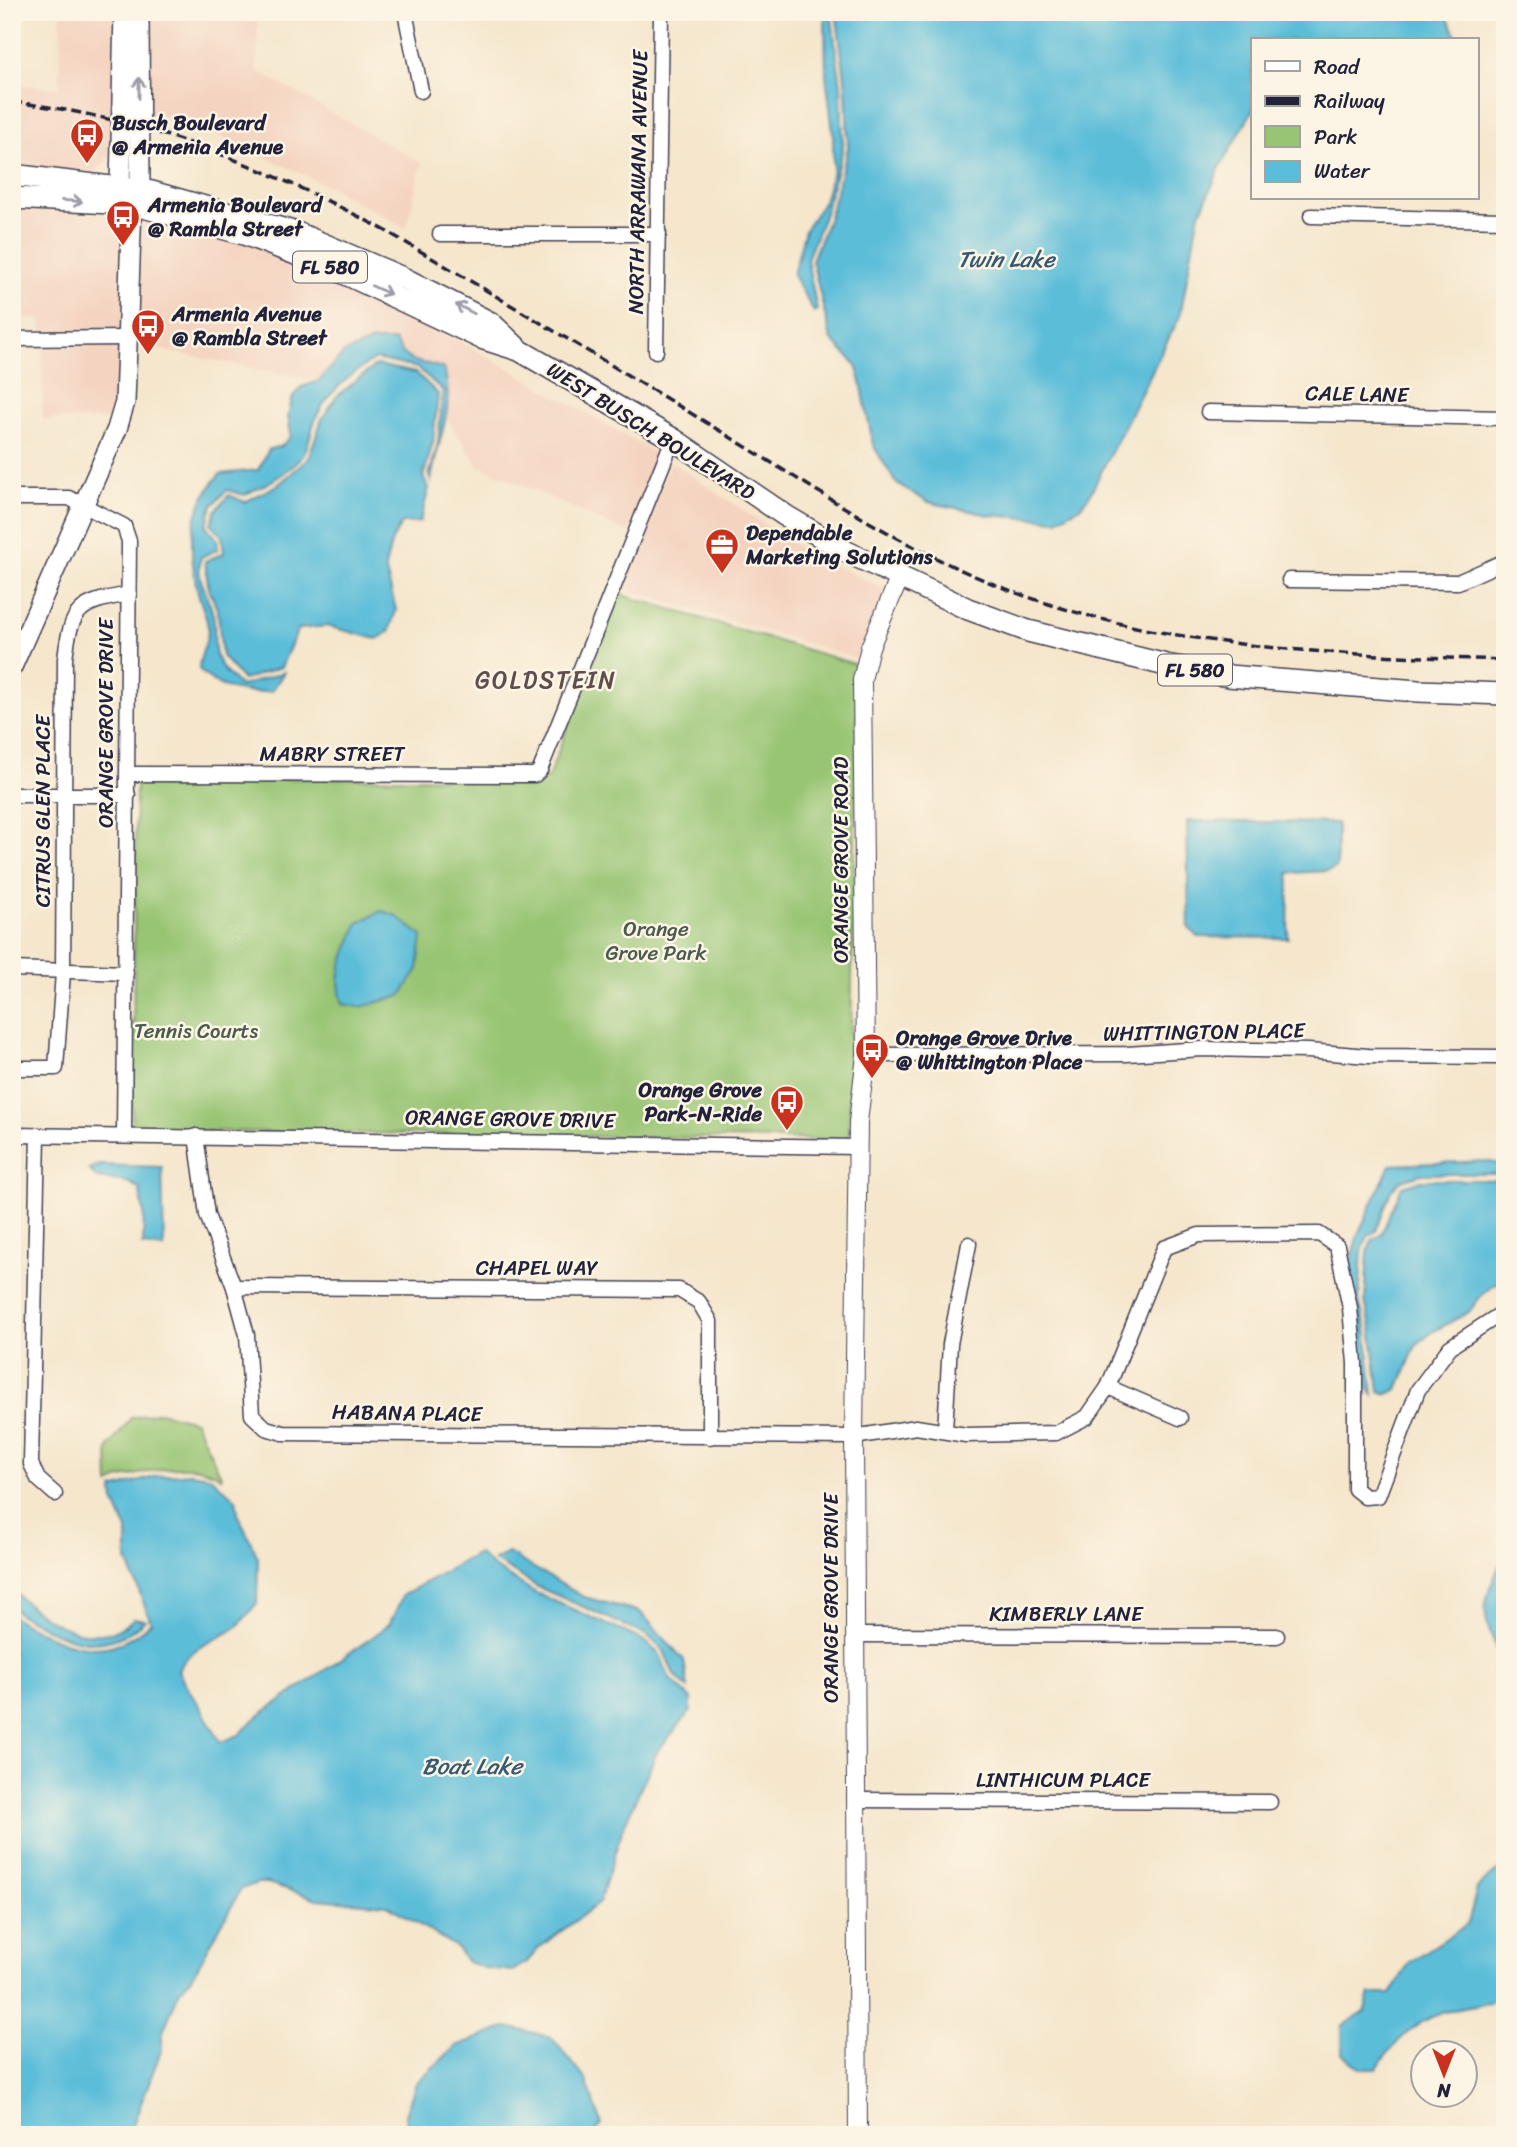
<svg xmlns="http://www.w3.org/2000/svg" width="1517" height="2147" viewBox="0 0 1517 2147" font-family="Sriracha,sans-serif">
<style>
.built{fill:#f4d3c0}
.green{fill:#98c573;stroke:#5d7457;stroke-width:2}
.water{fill:#5bbdd9;stroke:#3e708a;stroke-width:2}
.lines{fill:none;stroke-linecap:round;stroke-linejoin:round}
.minor-casing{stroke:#423f51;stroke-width:17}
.tertiary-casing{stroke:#423f51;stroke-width:20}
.secondary-casing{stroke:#423f51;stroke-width:22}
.primary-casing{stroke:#423f51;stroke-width:24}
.minor{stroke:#fff;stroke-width:14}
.tertiary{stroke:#fff;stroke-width:18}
.secondary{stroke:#fff;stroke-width:19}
.primary{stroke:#fff;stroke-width:21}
.rail{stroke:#22223b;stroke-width:3.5;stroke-dasharray:10 5;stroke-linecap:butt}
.oneway{stroke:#9c9ca7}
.labels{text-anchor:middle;stroke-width:5;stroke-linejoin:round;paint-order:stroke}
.shield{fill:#fcf5e5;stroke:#63616e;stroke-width:2}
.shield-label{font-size:19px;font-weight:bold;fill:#22223b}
.poi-label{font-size:21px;font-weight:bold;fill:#22223b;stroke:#fcf5e5;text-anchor:start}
.street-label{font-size:21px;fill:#22223b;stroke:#fcf5e5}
.park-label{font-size:21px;fill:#4b5b4f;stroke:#fcf5e5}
.water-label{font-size:23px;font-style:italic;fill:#365872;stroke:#fcf5e5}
.quarter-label{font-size:24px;letter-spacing:2px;fill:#5e4e4d;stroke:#fcf5e5}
</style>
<rect width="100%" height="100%" fill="#fcf5e5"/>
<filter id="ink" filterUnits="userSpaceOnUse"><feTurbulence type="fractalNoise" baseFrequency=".0143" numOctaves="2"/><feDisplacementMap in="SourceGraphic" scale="14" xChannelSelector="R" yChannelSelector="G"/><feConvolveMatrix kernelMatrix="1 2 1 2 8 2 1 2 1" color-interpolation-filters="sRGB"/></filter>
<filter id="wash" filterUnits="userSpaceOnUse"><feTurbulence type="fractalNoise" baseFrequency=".00686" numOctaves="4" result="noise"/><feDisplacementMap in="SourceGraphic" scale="28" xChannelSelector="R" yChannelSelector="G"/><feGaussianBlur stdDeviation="1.57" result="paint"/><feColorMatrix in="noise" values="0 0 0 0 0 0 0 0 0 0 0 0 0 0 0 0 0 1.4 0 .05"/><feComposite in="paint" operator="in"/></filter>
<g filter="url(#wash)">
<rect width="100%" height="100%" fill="#f5e6cc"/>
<g class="built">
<path d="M61,12h57l-4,140 -18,20 -84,-4v-83l47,3z"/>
<path d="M145,12h113l-1,59 165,92 -16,65 -76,-41 -147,-68 -38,-5z"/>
<path d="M12,205l114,10 -3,116 -81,1 -1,-13 -29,-1z"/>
<path d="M138,217l105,24 159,67 258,147 -32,78 -150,-68 -30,-45 1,-34 -15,-21 -21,-2 -8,-4 -10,-18 -67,27 -9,13 -183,-36z"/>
<path d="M122,345l-9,75 -70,-1 -1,-73z"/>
<path d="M671,462l130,87 86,42 -26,69 -241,-72z"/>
</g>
<g class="green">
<path d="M619,594l239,71 -9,475 -717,-10 4,-351 412,-1z"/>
<path d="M160,1412l35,9 27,57c-29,-22 -72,-6 -104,1l-9,6 -1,-37 23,-30z"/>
</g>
<g class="water">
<path d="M825,12h6l10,74 2,62 -19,68 -17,43 10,51 -3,2 -21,-37 12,-45 19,-29 9,-30v-38l-7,-58z"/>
<path d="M836,12h585l27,6 8,17 -5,5h-198v70l-33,57 -22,51 -18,98 -91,180 -9,11 -23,13 -68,-5 -61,-13 -32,-19 -23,-38 -12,-63 -5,-17 -25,-26 -19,-79 17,-42 19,-70 -2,-62z"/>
<path d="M373,341h22c17,30 23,16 49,28 12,41 -8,73 -13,112l-2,-5 9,-33 5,-52 -25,-23 -43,-9c-24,15 -49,34 -60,61 -4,11 -6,27 -13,36 -14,18 -37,29 -58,39l-17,-5 -15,16 -6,20 11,13 1,10 -17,8c-7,20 8,39 12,58 3,13 -1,30 4,43 4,11 16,23 25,28l42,-14 -12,19c-27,3 -54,0 -73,-22 0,-14 10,-28 9,-42 -1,-10 -6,-21 -9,-31 -12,-46 -11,-85 21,-122l38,-4 11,-21 13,-3 9,-10 -3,-21 5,-18 8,-10 18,-6 25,-28z"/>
<path d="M376,365l40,8 22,21 -5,48 -10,35 6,11 -9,34 -18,1 -10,17 -7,27 11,43 -7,22 -12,7 -50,-13 -29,3 -17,38 -38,13 -21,-24 -4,-44 -10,-26 -3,-25 19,-8 -2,-17 -11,-12 5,-14 13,-15 16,7 34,-18 29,-25 14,-40 15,-23z"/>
<path d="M1187,821l150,2v44l-9,4 -39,2 -1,65 -90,-1 -9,-9z"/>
<path d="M381,911l14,4 27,21 -4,33 -17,27 -41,11 -17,-3c-11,-32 4,-50 15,-81z"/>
<path d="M1486,1161l19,4v9h-83l-21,6 -10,11 -15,40 -8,5 -6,15 -3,50 7,27 7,67 -10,-13 -7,-29 -7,-87 9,-32 32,-69z"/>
<path d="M99,1165l63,2 2,81 -21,-3 1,-33 -5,-24 -12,-6 -30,-4 -8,-9z"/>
<path d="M1422,1180h83v96l-24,20 -12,16 -35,19 -18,14 -18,44 -10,5 -9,-3 -8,-64 -6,-26 3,-49 4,-12 9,-5 21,-49z"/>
<path d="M191,1473l18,3 27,23 2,15 20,44 -1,45c-7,8 -14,19 -22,25 -24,17 -40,14 -57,42 6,15 15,25 23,38 7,12 12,23 20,34l18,-7 18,-18 117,-81 16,-13 13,-28 75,-42 14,13 44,27 109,48 15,14 10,24 21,20v12l-33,39 -34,75 -25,78 -60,45 -12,14 -15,9 -27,-3 -18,-6 -11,-15 -69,-42 -70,-6 -49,-16h-11l-16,6 -47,85 -15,18 -17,42v14l-33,87h-117v-520c8,8 19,12 29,17 41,21 76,24 110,-10l-24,-62v-30l-13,-29 -1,-12 44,-13z"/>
<path d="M508,1553l76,44 56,15 44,48 4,28 -14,-13 -10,-24 -17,-16 -109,-48 -44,-27z"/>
<path d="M1505,1553v113c-27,-58 -25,-56 0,-113z"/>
<path d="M12,1589c28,32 86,66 122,29l11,2c-44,41 -81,18 -126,-6l-7,-7z"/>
<path d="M1505,1864v129c-27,18 -36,11 -63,20 -30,10 -48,31 -66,56h-15l-19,-15v-28l22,-14 6,-18h21l19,-32 58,-38 9,-36z"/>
<path d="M507,2027l44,10 35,43 16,44 -9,11h-183l-5,-20 11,-32 40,-37z"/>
</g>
</g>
<g filter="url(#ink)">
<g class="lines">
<g class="minor-casing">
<g id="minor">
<path d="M405,12l16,79"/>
<path d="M1311,216l194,4"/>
<path d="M440,234h219"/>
<path d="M12,339l117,-1"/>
<path d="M656,351l5,-339"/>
<path d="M1208,412l297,6"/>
<path d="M12,498h57l55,28 5,15 -5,594"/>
<path d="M1289,580l169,2 47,-21"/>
<path d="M128,774l407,1 5,-5 133,-331"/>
<path d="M12,795h116"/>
<path d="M12,969l114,4"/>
<path d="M866,1055l261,-1 75,-5 106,2 60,5 133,1"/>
<path d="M12,1068h44l7,-95 2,-314c6,-52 14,-56 64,-65"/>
<path d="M12,1135l845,12"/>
<path d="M38,1135l-7,329 7,15 17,15"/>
<path d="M196,1136l11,79 27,72 13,48 5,80 14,13 17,5 571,4 62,-10 50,8 90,-2 31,-16 21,-30 56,-139 35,-13 120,-1 18,12 13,62 5,55v126l10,8 13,-1 40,-106 32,-43 55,-36"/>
<path d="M234,1287l445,3 20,12 11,19v116"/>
<path d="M1108,1387l72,31"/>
<path d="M945,1430l5,-86 19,-100"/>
<path d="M854,1635l423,1"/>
<path d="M855,1800l415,2"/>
</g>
</g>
<g class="tertiary-casing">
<path id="tertiary" d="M858,2135l-4,-698 4,-315 8,-67 -4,-375 8,-33 29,-68"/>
</g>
<g class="secondary-casing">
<g id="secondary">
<path d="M124,12l-4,174 10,14"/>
<path d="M12,667l105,-238 8,-27 7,-198 8,-15 -1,-177"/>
</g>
</g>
<g class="primary-casing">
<g id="primary">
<path d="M12,175l140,17 145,41 108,46 86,44 24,23"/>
<path d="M12,198l120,6 112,30 91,35 146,69 38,12 154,89 113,77 61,36 121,57 60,22 138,34 62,11 190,15 87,3"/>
</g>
</g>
<use href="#minor" class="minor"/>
<use href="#tertiary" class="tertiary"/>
<use href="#secondary" class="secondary"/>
<use href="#primary" class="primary"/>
<path class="rail" d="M12,102c134,15 259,67 376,130 113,67 225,134 337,202 92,56 183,118 284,156 159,61 329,64 496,70"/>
</g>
<defs><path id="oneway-shaft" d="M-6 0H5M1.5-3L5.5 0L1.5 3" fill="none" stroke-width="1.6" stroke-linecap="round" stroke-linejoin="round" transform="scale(1.75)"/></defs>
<g class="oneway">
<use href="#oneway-shaft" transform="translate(139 88) rotate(-90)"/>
<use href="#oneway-shaft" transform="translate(72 201) rotate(3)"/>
<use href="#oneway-shaft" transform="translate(381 290) rotate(24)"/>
<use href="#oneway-shaft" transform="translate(465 309) rotate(-153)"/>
</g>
</g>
<defs>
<g id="bus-pin" transform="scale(1.75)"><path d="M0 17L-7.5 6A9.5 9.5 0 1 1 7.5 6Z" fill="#c8321e" stroke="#fcf5e5"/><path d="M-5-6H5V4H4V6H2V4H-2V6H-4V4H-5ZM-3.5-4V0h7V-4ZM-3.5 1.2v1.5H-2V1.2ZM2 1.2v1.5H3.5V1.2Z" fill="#fff"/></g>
<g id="office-pin" transform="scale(1.75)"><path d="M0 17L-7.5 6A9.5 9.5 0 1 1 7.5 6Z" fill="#c8321e" stroke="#fcf5e5"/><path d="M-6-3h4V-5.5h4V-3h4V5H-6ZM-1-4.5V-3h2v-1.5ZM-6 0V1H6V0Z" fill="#fff"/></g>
</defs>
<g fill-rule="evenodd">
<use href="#bus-pin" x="87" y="135"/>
<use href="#bus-pin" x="123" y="217"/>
<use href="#bus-pin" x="148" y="326"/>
<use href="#office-pin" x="722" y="545"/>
<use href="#bus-pin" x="872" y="1050"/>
<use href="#bus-pin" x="787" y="1102"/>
</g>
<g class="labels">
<g class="shield">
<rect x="293" y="251.5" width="74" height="31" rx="5"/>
<rect x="1158" y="654.5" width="74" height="31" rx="5"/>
</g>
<g class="shield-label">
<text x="330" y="274">FL 580</text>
<text x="1195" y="677">FL 580</text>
</g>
<g class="poi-label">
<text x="112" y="130">Busch Boulevard<tspan x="112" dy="24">@ Armenia Avenue</tspan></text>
<text x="148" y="212">Armenia Boulevard<tspan x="148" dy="24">@ Rambla Street</tspan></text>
<text x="172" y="321">Armenia Avenue<tspan x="172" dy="24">@ Rambla Street</tspan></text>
<text x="746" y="540">Dependable<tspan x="746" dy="24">Marketing Solutions</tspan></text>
<text x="896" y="1045">Orange Grove Drive<tspan x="896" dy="24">@ Whittington Place</tspan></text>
<text x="762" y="1097" text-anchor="end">Orange Grove<tspan x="762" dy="24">Park-N-Ride</tspan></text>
</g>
<g class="street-label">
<text transform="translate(638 182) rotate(-89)" y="7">NORTH ARRAWANA AVENUE</text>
<text transform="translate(1357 394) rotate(1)" y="7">CALE LANE</text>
<text transform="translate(651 431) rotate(32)" y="7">WEST BUSCH BOULEVARD</text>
<text transform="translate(106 723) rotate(-90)" y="7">ORANGE GROVE DRIVE</text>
<text x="332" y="761">MABRY STREET</text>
<text transform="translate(43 811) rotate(-90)" y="7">CITRUS GLEN PLACE</text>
<text transform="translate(841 860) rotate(-90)" y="7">ORANGE GROVE ROAD</text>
<text transform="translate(1204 1032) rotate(-1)" y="7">WHITTINGTON PLACE</text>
<text transform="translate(510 1119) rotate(1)" y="7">ORANGE GROVE DRIVE</text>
<text x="537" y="1275">CHAPEL WAY</text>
<text transform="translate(407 1413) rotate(1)" y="7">HABANA PLACE</text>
<text transform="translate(831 1598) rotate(-90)" y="7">ORANGE GROVE DRIVE</text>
<text x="1066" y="1621">KIMBERLY LANE</text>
<text x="1063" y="1787">LINTHICUM PLACE</text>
</g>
<g class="park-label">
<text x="656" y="936">Orange<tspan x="656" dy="24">Grove Park</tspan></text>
<text x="196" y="1038">Tennis Courts</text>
</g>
<g class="water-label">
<text x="1006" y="267">Twin Lake</text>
<text x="472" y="1774">Boat Lake</text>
</g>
<g class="quarter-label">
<text x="546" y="688">GOLDSTEIN</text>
</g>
</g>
<rect width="1517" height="2147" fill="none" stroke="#fcf5e5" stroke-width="42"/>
<rect x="1251" y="38" width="228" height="161" fill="#fcf5e5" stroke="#a5a1a1" stroke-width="2"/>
<rect x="1265" y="61" width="35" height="10" fill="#ffffff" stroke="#a5a1a1" stroke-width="2"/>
<text x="1314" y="74" font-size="21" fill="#22223b">Road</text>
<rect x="1265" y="96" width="35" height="10" fill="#22223b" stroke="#a5a1a1" stroke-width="2"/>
<text x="1314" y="108" font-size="21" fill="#22223b">Railway</text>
<rect x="1265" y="126" width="35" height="21" fill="#98c573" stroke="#a5a1a1" stroke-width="2"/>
<text x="1314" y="144" font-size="21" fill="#22223b">Park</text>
<rect x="1265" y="161" width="35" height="21" fill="#5bbdd9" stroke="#a5a1a1" stroke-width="2"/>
<text x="1314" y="178" font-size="21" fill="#22223b">Water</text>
<g transform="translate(1444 2074) rotate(180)"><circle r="33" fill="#fcf5e5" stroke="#a5a1a1" stroke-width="2"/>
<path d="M0-5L12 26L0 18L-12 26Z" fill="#c8321e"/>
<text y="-10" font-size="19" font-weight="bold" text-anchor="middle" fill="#22223b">N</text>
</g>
</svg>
